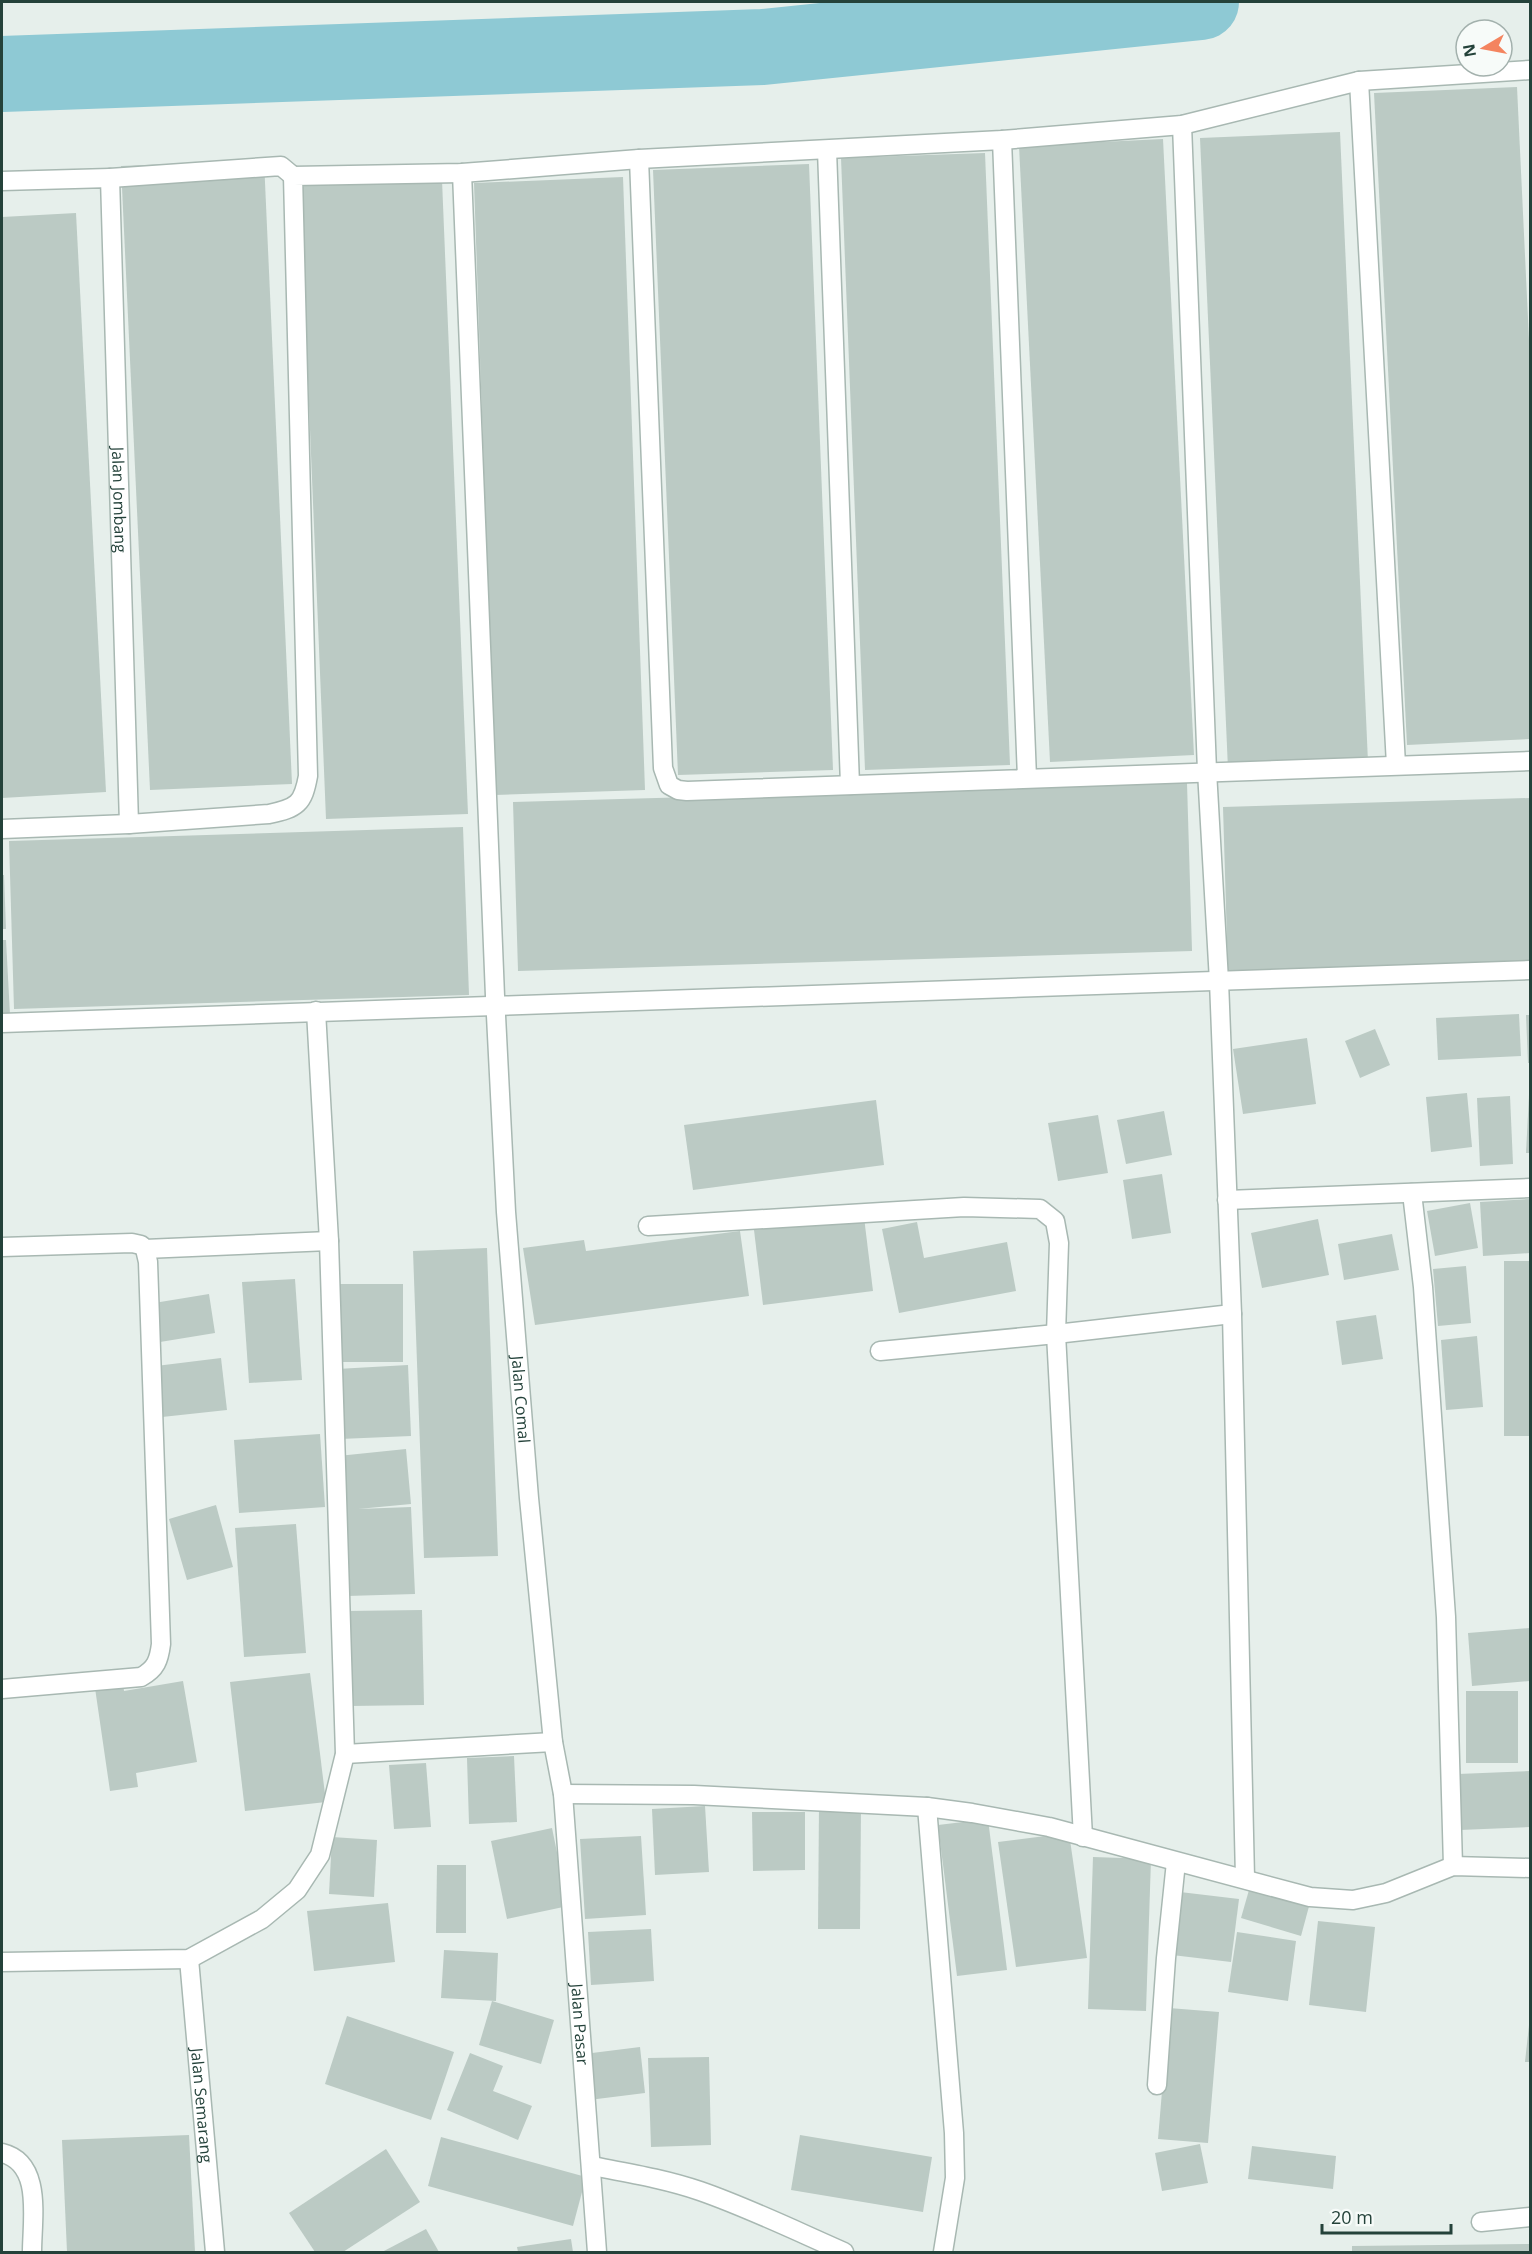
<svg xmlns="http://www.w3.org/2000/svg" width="1532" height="2254" viewBox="0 0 1532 2254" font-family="'Open Sans',sans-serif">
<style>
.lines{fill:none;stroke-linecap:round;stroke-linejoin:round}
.river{stroke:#8ec9d4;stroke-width:76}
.building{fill:#bbcac4}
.pedestrian-casing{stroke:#a8b8b2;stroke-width:21}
.minor-casing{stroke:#a8b8b2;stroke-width:21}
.tertiary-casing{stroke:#a8b8b2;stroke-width:21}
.pedestrian{stroke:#fff;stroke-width:18}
.minor{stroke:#fff;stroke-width:18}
.tertiary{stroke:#fff;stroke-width:18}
.labels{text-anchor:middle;stroke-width:6;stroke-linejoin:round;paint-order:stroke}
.street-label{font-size:16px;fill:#24423a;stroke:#f7fbf9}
</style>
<rect width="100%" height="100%" fill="#e6efeb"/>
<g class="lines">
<path class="river" d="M2,74l761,-27 438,-45"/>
</g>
<g class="building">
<path d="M1517,87l13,274v378l-123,6 -33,-652z"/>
<path d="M1340,132l28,630 -140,7 -28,-631z"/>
<path d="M1163,139l31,616 -144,7 -31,-616z"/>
<path d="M985,153l25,612 -145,5 -24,-612z"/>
<path d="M264,160l28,624 -142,6 -29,-624z"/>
<path d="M809,164l24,606 -155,5 -25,-605z"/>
<path d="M623,177l22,613 -150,5 -21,-612z"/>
<path d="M442,180l26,634 -142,5 -26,-633z"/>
<path d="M76,213l30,579 -104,6v-581z"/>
<path d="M1187,783l5,168 -674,20 -5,-169z"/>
<path d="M1530,798v168l-302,9 -5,-168z"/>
<path d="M463,827l6,168 -455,14 -5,-168z"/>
<path d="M2,875h2l2,54h-4z"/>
<path d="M2,940h4l4,75h-8z"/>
<path d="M1519,1014l2,42 -83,4 -2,-42z"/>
<path d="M1526,1015h4v48h-2z"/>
<path d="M1375,1029l15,36 -30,13 -15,-37z"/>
<path d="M1307,1038l9,66 -73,10 -10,-65z"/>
<path d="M1467,1093l5,54 -41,5 -5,-55z"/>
<path d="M1529,1095h1v58h-4z"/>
<path d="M1510,1096l3,68 -33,2 -3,-68z"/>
<path d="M876,1100l8,65 -191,25 -9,-65z"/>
<path d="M1164,1111l8,44 -46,9 -9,-44z"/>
<path d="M1098,1115l10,58 -50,8 -10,-58z"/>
<path d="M1162,1174l9,59 -39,6 -9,-59z"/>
<path d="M1530,1199v54l-47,3 -3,-54z"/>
<path d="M1470,1203l8,45 -43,8 -8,-45z"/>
<path d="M864,1217l9,74 -110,14 -9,-75z"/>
<path d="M1318,1219l11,56 -67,13 -11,-55z"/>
<path d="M917,1222l7,36 83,-16 9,49 -117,22 -17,-84z"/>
<path d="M740,1231l9,65 -214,29 -12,-77 61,-8 2,11z"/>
<path d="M1392,1234l7,36 -55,10 -6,-36z"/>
<path d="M487,1248l11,308 -74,2 -11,-307z"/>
<rect x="1504" y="1261" width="26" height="175"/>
<path d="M1466,1266l5,57 -33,3 -5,-57z"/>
<path d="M295,1279l7,101 -53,3 -7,-101z"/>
<rect x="337" y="1284" width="66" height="78"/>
<path d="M209,1294l6,39 -55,9 -6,-39z"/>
<path d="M1376,1315l7,44 -41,6 -6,-44z"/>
<path d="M1477,1336l6,71 -37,3 -5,-70z"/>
<path d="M221,1358l6,52 -65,7 -6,-51z"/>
<path d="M408,1365l3,71 -71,3 -3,-70z"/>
<path d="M320,1434l5,73 -86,6 -5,-73z"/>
<path d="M406,1449l5,55 -53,5 53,-2 4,87 -68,2 -9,-140z"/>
<path d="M216,1505l17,62 -46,13 -18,-61z"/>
<path d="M296,1524l10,129 -62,4 -9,-129z"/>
<path d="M422,1610l2,95 -74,1 -3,-95z"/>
<path d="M1530,1628v53l-58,5 -4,-53z"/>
<path d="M310,1673l16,129 -81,9 -15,-129z"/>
<path d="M183,1681l14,81 -61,11 2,14 -28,4 -15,-103 28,-5 1,8z"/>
<rect x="1466" y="1691" width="52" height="72"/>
<path d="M514,1756l3,66 -48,2 -2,-66z"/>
<path d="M426,1763l5,64 -37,2 -5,-64z"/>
<path d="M1530,1771v56l-70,3 -2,-56z"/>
<path d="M819,1804h42l-1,125h-42z"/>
<path d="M705,1806l4,66 -54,3 -3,-66z"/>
<path d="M752,1812h53v58l-52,1z"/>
<path d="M988,1819l19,151 -50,6 -19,-151z"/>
<path d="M552,1828l16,78 -61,13 -16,-78z"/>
<path d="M1069,1833l18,125 -71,9 -18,-125z"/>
<path d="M641,1836l5,79 -61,4 -5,-80z"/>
<path d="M332,1837l45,3 -3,57 -45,-3z"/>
<path d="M1093,1857l58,2 -5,152 -58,-2z"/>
<path d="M437,1865h29v68h-30z"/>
<path d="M1251,1883l60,16 -10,37 -60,-18z"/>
<path d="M1180,1892l59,7 -8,63 -59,-7z"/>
<path d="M388,1903l7,59 -81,9 -7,-60z"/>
<path d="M1318,1921l57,6 -9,85 -57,-7z"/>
<path d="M651,1929l3,52 -63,4 -3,-53z"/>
<path d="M1237,1932l59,9 -8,60 -60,-9z"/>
<path d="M444,1950l54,3 -2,48 -55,-3z"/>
<path d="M492,2001l62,19 -13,44 -62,-19z"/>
<path d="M1169,2008l50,4 -11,131 -50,-4z"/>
<path d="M347,2016l107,36 -23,68 -106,-36z"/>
<path d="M1529,2025h1v37h-5z"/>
<path d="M640,2047l5,46 -56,7 -5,-46z"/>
<path d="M470,2053l33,13 -10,25 39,15 -14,34 -71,-30z"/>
<path d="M709,2057l2,88 -60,2 -3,-89z"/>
<path d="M189,2135l6,117h-128l-5,-112z"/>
<path d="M800,2135l132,22 -9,55 -132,-22z"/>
<path d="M441,2137l145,40 -13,49 -145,-40z"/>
<path d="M1200,2144l8,39 -46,8 -7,-38z"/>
<path d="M1252,2146l84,10 -3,33 -85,-10z"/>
<path d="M386,2149l34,53 -77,50h-28l-26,-39z"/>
<path d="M426,2229l13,23h-57z"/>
<path d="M571,2239l2,13h-55l-1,-5z"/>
<path d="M1530,2244v8h-178v-6z"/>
</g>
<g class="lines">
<g class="pedestrian-casing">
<path id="pedestrian" d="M110,178l171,-12 12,10"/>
</g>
<g class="minor-casing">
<g id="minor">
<path d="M1359,81l37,684"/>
<path d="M1182,125l25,646 12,210 13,333 13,564"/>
<path d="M1002,140l25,638"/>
<path d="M827,150l23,635"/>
<path d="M639,159l24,609 6,17 9,5 9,1 843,-30"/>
<path id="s1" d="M462,173l33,823 11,216 23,286 24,244 10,52 34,458"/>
<path id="s2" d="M2,181l108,-3 19,646"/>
<path d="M2,829l127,-5 140,-10c28,-6 34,-10 39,-38l-15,-600 169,-3 177,-14 363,-19 180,-15 177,-44 171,-11"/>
<path d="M1412,1193l11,94 23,330 7,249"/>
<path d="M1227,1200l303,-12"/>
<path d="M648,1226l316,-19 76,2 15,12 4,22 -3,91 27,503"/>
<path d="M2,1247l130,-4 9,2 4,4 184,-8"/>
<path d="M880,1351l176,-17 176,-20"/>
<path d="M2,1689l139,-12c15,-8 18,-17 20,-33l-13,-382 -3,-13"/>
<path d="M345,1754l208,-12"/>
<path d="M563,1794l131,1 233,12 45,6 77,14 261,70 43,3 33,-7 67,-27 77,2"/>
<path d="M927,1807l27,326 1,45 -12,74"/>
<path id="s3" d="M189,1959l26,293"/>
<path d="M2,1962l187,-3 73,-40 35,-29 23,-35 25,-101 -16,-513 -13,-230"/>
<path d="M1157,2085l9,-127 10,-96"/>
<path d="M2,2153c41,10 30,66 30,99"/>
<path d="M592,2166c36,7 73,13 108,25 49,17 96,40 144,61"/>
<path d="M1481,2222l49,-5"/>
</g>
</g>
<g class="tertiary-casing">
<path id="tertiary" d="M2,1023l1528,-53"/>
</g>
<use href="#pedestrian" class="pedestrian"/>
<use href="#minor" class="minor"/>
<use href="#tertiary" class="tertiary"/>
</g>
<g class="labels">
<g class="street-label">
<text dy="6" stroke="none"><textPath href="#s2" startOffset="430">Jalan Jombang</textPath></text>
<text dy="6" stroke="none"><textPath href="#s1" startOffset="1228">Jalan Comal</textPath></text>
<text dy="6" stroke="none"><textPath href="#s1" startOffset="1856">Jalan Pasar</textPath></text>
<text dy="6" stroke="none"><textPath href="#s3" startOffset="147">Jalan Semarang</textPath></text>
</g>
</g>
<rect width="1532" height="2254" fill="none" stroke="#24423a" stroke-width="6"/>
<g transform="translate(1484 48) rotate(260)"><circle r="28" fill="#f7fbf9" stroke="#a3b1ad" stroke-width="1.5"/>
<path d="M0-4.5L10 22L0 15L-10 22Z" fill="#f4845f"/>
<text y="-9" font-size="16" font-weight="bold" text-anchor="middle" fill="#24423a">N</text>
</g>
<path d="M1322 2224v9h129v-9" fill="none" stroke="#24423a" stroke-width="3"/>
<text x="1331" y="2224" font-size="18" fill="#24423a" stroke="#f7fbf9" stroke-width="4.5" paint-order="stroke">20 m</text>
</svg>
